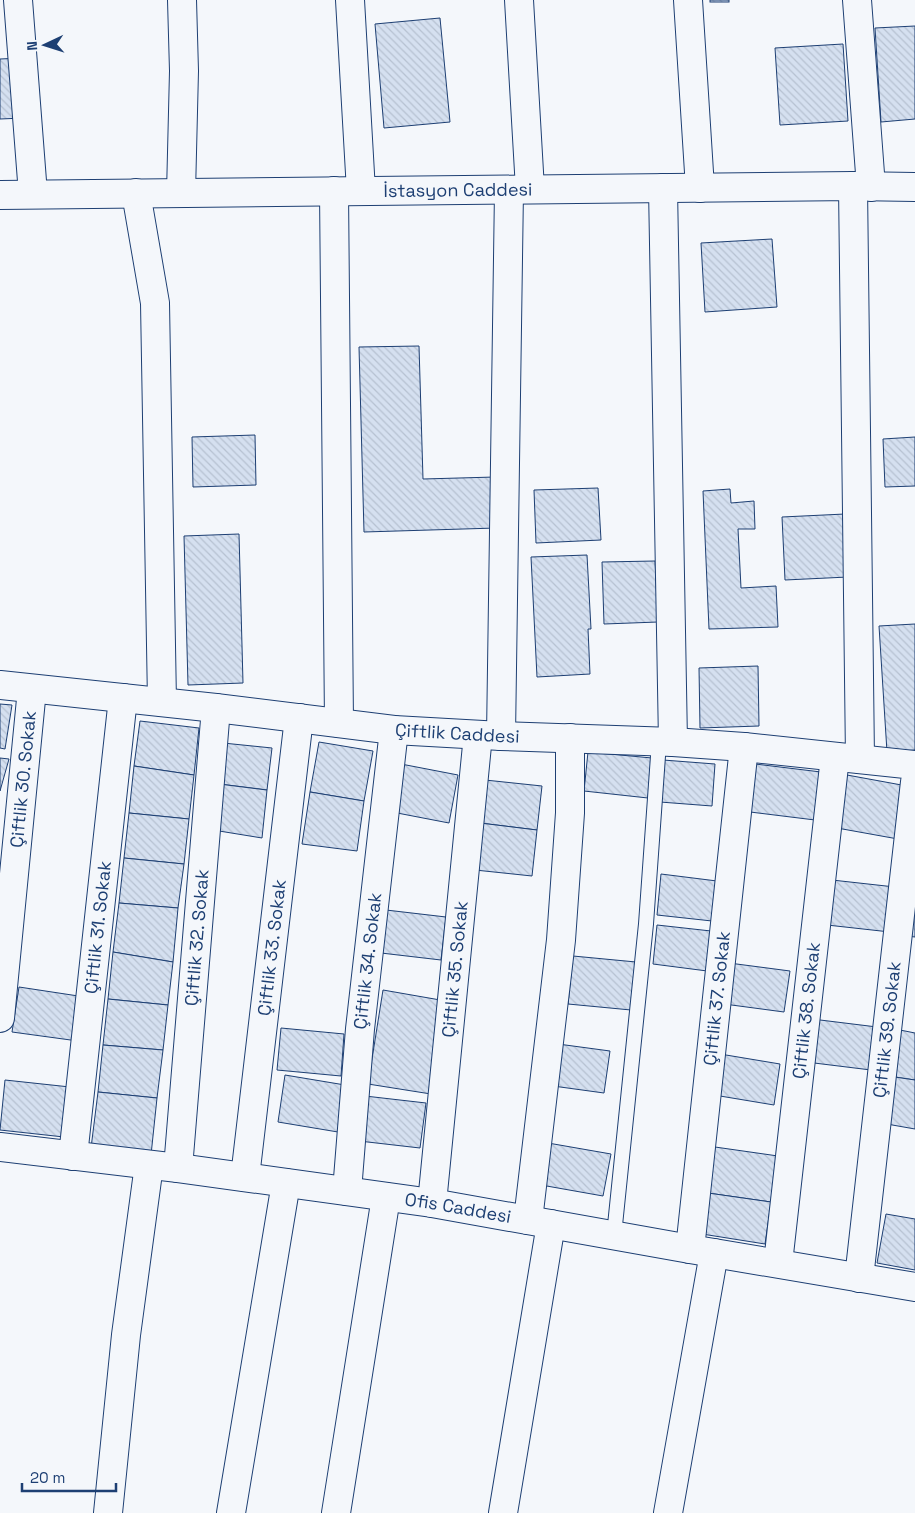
<svg xmlns="http://www.w3.org/2000/svg" width="915" height="1513" viewBox="0 0 915 1513" font-family="'Space Grotesk',sans-serif">
<style>
.building{fill:url(#building-back-hatch);stroke:#1d3f73}
.lines{fill:none;stroke-linecap:round;stroke-linejoin:round}
.lane-casing{stroke:#1d3f73;stroke-width:16}
.street-casing{stroke:#1d3f73;stroke-width:30}
.secondary-casing{stroke:#1d3f73;stroke-width:30}
.lane{stroke:#f4f7fb;stroke-width:14}
.street{stroke:#f4f7fb;stroke-width:28}
.secondary{stroke:#f4f7fb;stroke-width:28}
.labels{text-anchor:middle;stroke-width:4;stroke-linejoin:round;paint-order:stroke}
.street-label{font-size:18px;fill:#1d3f73;stroke:#f4f7fb}
</style>
<defs>
<pattern id="building-back-hatch" width="6" height="6" patternUnits="userSpaceOnUse" patternTransform="scale(1.25)"><rect width="6" height="6" fill="#d5e0f0"/><path d="M-1 5l2 2M0 0l6 6M5-1l2 2" fill="none" stroke="#b6c1d1"/></pattern>
</defs>
<rect width="100%" height="100%" fill="#f4f7fb"/>
<g class="building">
<rect x="710" y="0" width="19" height="2"/>
<path d="M440,18l10,104 -66,6 -9,-104z"/>
<path d="M915,26v93l-34,3 -6,-94z"/>
<path d="M843,44l5,77 -68,4 -5,-77z"/>
<path d="M21,58l2,60 -23,1v-60z"/>
<path d="M772,239l5,68 -72,5 -4,-69z"/>
<path d="M419,346l4,133 72,-2 1,51 -132,4 -5,-185z"/>
<path d="M255,435l1,50 -63,2 -1,-50z"/>
<path d="M915,437v49l-30,1 -2,-48z"/>
<path d="M598,488l3,52 -65,3 -2,-53z"/>
<path d="M730,489l1,14 23,-2 1,28h-17l3,59 35,-2 2,41 -69,2 -6,-138z"/>
<path d="M845,514l3,63 -63,3 -3,-63z"/>
<path d="M239,534l4,149 -55,2 -4,-149z"/>
<path d="M587,555l4,74h-3l2,45 -53,3 -6,-120z"/>
<path d="M655,561l3,61 -54,2 -2,-62z"/>
<path d="M915,624v126l-28,2 -8,-126z"/>
<path d="M758,666l1,60 -59,2 -1,-60z"/>
<path d="M0,704l12,1 -7,44 -5,-1z"/>
<path d="M140,721l59,7 -5,47 -60,-9z"/>
<path d="M319,742l54,9 -9,50 -54,-9z"/>
<path d="M223,743l49,5 -5,42 -48,-6z"/>
<path d="M588,752l64,6 -4,40 -64,-7z"/>
<path d="M0,758l9,1 -9,32z"/>
<path d="M663,760l52,4 -3,42 -52,-4z"/>
<path d="M747,763l74,9 -6,48 -73,-9z"/>
<path d="M401,764l57,11 -9,48 -57,-11z"/>
<path d="M134,766l60,9 -5,44 -60,-6z"/>
<path d="M847,775l60,11 -9,53 -61,-11z"/>
<path d="M485,780l57,6 -5,44 -57,-7z"/>
<path d="M219,784l48,6 -5,48 -49,-8z"/>
<path d="M310,792l54,9 -7,50 -55,-7z"/>
<path d="M129,813l60,6 -5,45 -60,-6z"/>
<path d="M480,823l57,7 -5,46 -57,-6z"/>
<path d="M124,858l60,6 -6,44 -59,-5z"/>
<path d="M661,874l56,7 -5,40 -55,-6z"/>
<path d="M832,880l63,7 -5,45 -63,-7z"/>
<path d="M915,889v48l-8,-1z"/>
<path d="M119,903l59,5 -5,54 -60,-10z"/>
<path d="M386,910l60,7 -5,43 -60,-7z"/>
<path d="M657,925l63,7 -5,40 -62,-8z"/>
<path d="M113,952l60,10 -5,43 -60,-6z"/>
<path d="M573,956l63,6 -5,48 -63,-6z"/>
<path d="M729,963l61,8 -6,41 -60,-8z"/>
<path d="M19,987l66,10 -7,44 -66,-9z"/>
<path d="M383,990l63,11 -15,93 -63,-10z"/>
<path d="M108,999l60,6 -5,45 -60,-5z"/>
<path d="M812,1019l65,8 -6,43 -65,-8z"/>
<path d="M281,1028l63,6 -3,42 -64,-6z"/>
<path d="M895,1029l20,4v47l-27,-4z"/>
<path d="M558,1044l52,7 -6,42 -51,-7z"/>
<path d="M103,1045l60,5 -6,48 -59,-6z"/>
<path d="M720,1054l60,10 -6,41 -60,-10z"/>
<path d="M285,1075l66,11 -7,47 -66,-11z"/>
<path d="M888,1076l27,4v49l-34,-6z"/>
<path d="M5,1080l65,7 -6,50 -64,-7z"/>
<path d="M98,1092l59,6 -6,57 -60,-7z"/>
<path d="M365,1096l61,7 -6,45 -61,-7z"/>
<path d="M548,1143l63,11 -8,42 -62,-11z"/>
<path d="M715,1147l63,9 -7,46 -63,-9z"/>
<path d="M708,1193l63,9 -6,42 -63,-10z"/>
<path d="M886,1214l29,5v51l-38,-7z"/>
</g>
<g class="lines">
<g class="lane-casing">
<path id="lane" d="M614,1235l32,-311 13,-182"/>
</g>
<g class="street-casing">
<g id="street">
<path d="M18,0l15,194"/>
<path d="M350,0l11,191"/>
<path d="M519,0l11,189"/>
<path d="M688,0l12,188"/>
<path d="M857,0l14,187"/>
<path d="M853,186l7,573"/>
<path d="M663,188l10,554"/>
<path d="M334,191l5,532"/>
<path d="M136,193l19,110 7,399"/>
<path d="M181,193l3,-122 -2,-71"/>
<path id="s1" d="M0,685l216,23 178,22 107,6 172,6 71,5 171,18"/>
<path d="M501,736l8,-546"/>
<path id="s2" d="M0,1018l32,-329"/>
<path id="s3" d="M0,1147l178,21 254,35 258,46 225,38"/>
<path id="s4" d="M73,1156l50,-458"/>
<path id="s5" d="M178,1168l38,-460"/>
<path id="s6" d="M245,1177l54,-459"/>
<path id="s7" d="M347,1191l13,-162 34,-299"/>
<path id="s8" d="M432,1203l46,-468"/>
<path d="M528,1220l33,-280 9,-127v-75"/>
<path id="s9" d="M690,1249l54,-502"/>
<path id="s10" d="M778,1263l57,-506"/>
<path id="s11" d="M859,1278l56,-496"/>
<path d="M108,1513l18,-178 23,-170"/>
<path d="M231,1513l55,-330"/>
<path d="M336,1513l50,-316"/>
<path d="M503,1513l48,-289"/>
<path d="M668,1513l46,-260"/>
</g>
</g>
<g class="secondary-casing">
<g id="secondary">
<path id="s12" d="M0,195l853,-9 62,1"/>
</g>
</g>
<use href="#lane" class="lane"/>
<use href="#street" class="street"/>
<use href="#secondary" class="secondary"/>
</g>
<g class="labels">
<g class="street-label">
<text dy="6" stroke="none"><textPath href="#s12" startOffset="458">İstasyon Caddesi</textPath></text>
<text dy="6" stroke="none"><textPath href="#s1" startOffset="460">Çiftlik Caddesi</textPath></text>
<text dy="6" stroke="none"><textPath href="#s2" startOffset="240">Çiftlik 30. Sokak</textPath></text>
<text dy="6" stroke="none"><textPath href="#s4" startOffset="230">Çiftlik 31. Sokak</textPath></text>
<text dy="6" stroke="none"><textPath href="#s5" startOffset="231">Çiftlik 32. Sokak</textPath></text>
<text dy="6" stroke="none"><textPath href="#s6" startOffset="231">Çiftlik 33. Sokak</textPath></text>
<text dy="6" stroke="none"><textPath href="#s7" startOffset="231">Çiftlik 34. Sokak</textPath></text>
<text dy="6" stroke="none"><textPath href="#s8" startOffset="235">Çiftlik 35. Sokak</textPath></text>
<text dy="6" stroke="none"><textPath href="#s9" startOffset="252">Çiftlik 37. Sokak</textPath></text>
<text dy="6" stroke="none"><textPath href="#s10" startOffset="254">Çiftlik 38. Sokak</textPath></text>
<text dy="6" stroke="none"><textPath href="#s11" startOffset="250">Çiftlik 39. Sokak</textPath></text>
<text dy="6" stroke="none"><textPath href="#s3" startOffset="462">Ofis Caddesi</textPath></text>
</g>
</g>
<g transform="translate(45 45) rotate(266)" stroke="#f4f7fb" stroke-width="4" paint-order="stroke">
<path d="M0-4L9 19L0 12L-9 19Z" fill="#1d3f73"/>
<text y="-8" font-size="14" font-weight="bold" text-anchor="middle" fill="#1d3f73">N</text>
</g>
<path d="M22 1483v8h94v-8" fill="none" stroke="#1d3f73" stroke-width="2.5"/>
<text x="30" y="1483" font-size="15" fill="#1d3f73" stroke="#f4f7fb" stroke-width="4" paint-order="stroke">20 m</text>
</svg>
